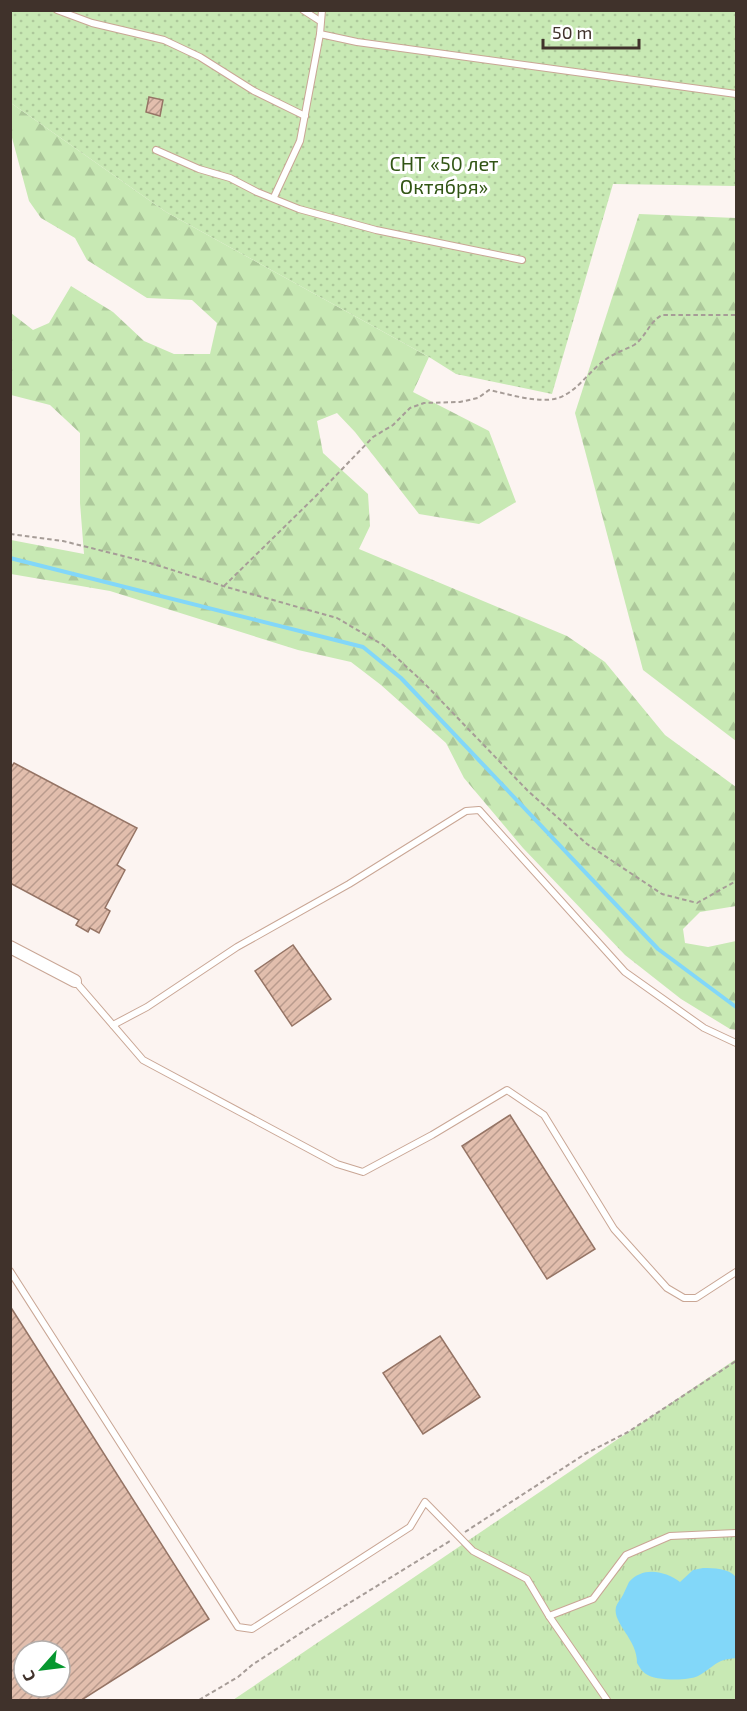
<svg xmlns="http://www.w3.org/2000/svg" width="747" height="1711" viewBox="0 0 747 1711" font-family="'Exo 2',sans-serif">
<style>
.grass{fill:url(#grass-tufts)}
.forest{fill:url(#forest-firs)}
.garden{fill:url(#garden-dots)}
.water{fill:#82d7f9}
.lines{fill:none;stroke-linecap:round;stroke-linejoin:round}
.stream{stroke:#82d7f9;stroke-width:4}
.building{fill:url(#building-hatch);stroke:#957465;stroke-width:1.5;fill-rule:evenodd}
.service-casing{stroke:#c9a695;stroke-width:8}
.minor-casing{stroke:#c9a695;stroke-width:14}
.path{stroke:#a69c97;stroke-width:2;stroke-dasharray:4.5 3;stroke-linecap:butt}
.service{stroke:#fff;stroke-width:6}
.minor{stroke:#fff;stroke-width:12}
.labels{text-anchor:middle;stroke-width:6;stroke-linejoin:round;paint-order:stroke}
.park-label{font-size:20px;fill:#315514;stroke:#fff}
</style>
<defs>
<pattern id="grass-tufts" width="24" height="20" patternUnits="userSpaceOnUse" patternTransform="scale(1.5)"><rect width="24" height="20" fill="#c8e9b4"/><path d="M3 7l-1-3M5 7V3M7 7l1-3M15 17l-1-3M17 17v-4M19 17l1-3" fill="none" stroke="#adc89b"/></pattern>
<pattern id="forest-firs" width="22" height="20" patternUnits="userSpaceOnUse" patternTransform="scale(1.5)"><rect width="22" height="20" fill="#c8e9b4"/><path d="M5 1l3.5 6h-7zM16 11l3.5 6h-7z" fill="#adc89b"/></pattern>
<pattern id="garden-dots" width="8" height="8" patternUnits="userSpaceOnUse" patternTransform="scale(1.5)"><rect width="8" height="8" fill="#c8e9b4"/><path d="M2 2h.1M6 6h.1" fill="none" stroke="#adc89b" stroke-width="1.8" stroke-linecap="round"/></pattern>
<pattern id="building-hatch" width="6" height="6" patternUnits="userSpaceOnUse" patternTransform="scale(1.5)"><rect width="6" height="6" fill="#e2bead"/><path d="M-1 1l2-2M0 6l6-6M5 7l2-2" fill="none" stroke="#b99b8d"/></pattern>
</defs>
<rect width="100%" height="100%" fill="#fcf4f1"/>
<path class="grass" d="M736,1359v341h-503z"/>
<g class="forest">
<path d="M11,103l155,109 263,145 -16,35 76,39 27,71 -37,22 -60,-10 -64,-82 -18,-19 -20,8 6,32 45,41 2,32 -11,23 208,87 38,26 60,73 71,52v119l-36,6 -17,17 2,14 23,4 28,-6v89l-6,-1 -49,-30 -56,-44 -102,-107 -59,-70 -18,-35 -65,-58 -30,-23 -53,-12 -188,-59 -99,-17v-34l73,14 -4,-51v-70l-30,-28 -39,-10v-82l22,17 16,-7 22,-37 42,26 31,29 30,13h36l7,-31 -25,-23 -45,-2 -60,-38 -12,-22 -34,-20 -12,-17 -18,-67z"/>
<path d="M639,214l97,4v523l-93,-71 -68,-257z"/>
</g>
<path class="garden" d="M11,11h725v175l-123,-2 -61,210 -96,-20 -27,-17 -263,-145 -155,-109z"/>
<path class="water" d="M703,1568c11,0 25,0 33,9v81c-22,2 -20,8 -38,18 -9,5 -43,5 -52,-2 -4,-2 -7,-8 -9,-11 1,-23 -25,-40 -21,-56 1,-4 5,-8 7,-12 2,-4 4,-9 6,-13 14,-16 36,-11 51,0l13,-12z"/>
<g class="lines">
<path class="stream" d="M10,558l353,89 38,31 257,271 78,58"/>
</g>
<g class="building">
<path d="M149,97l14,3 -3,16 -14,-4z"/>
<path d="M14,763l123,65 -20,37 8,5 -20,38 5,3 -11,22 -9,-5 -2,4 -12,-7 3,-5 -69,-37v-114z"/>
<path d="M293,945l38,54 -39,27 -37,-55z"/>
<path d="M510,1115l85,134 -48,30 -85,-133z"/>
<path d="M10,1306l199,313 -129,82h-70zM24,1651h36v36h-36z"/>
<path d="M440,1336l40,61 -57,37 -40,-61z"/>
</g>
<g class="lines">
<g class="service-casing">
<g id="service">
<path d="M57,10l35,13 72,17 36,17 54,34 51,25"/>
<path d="M303,10l17,11"/>
<path d="M320,34l37,8 379,52"/>
<path d="M156,150l43,19 31,9 27,14 42,17 77,21 146,30"/>
<path d="M274,197l26,-56 20,-107 2,-24"/>
<path d="M75,981l68,79 194,104 26,8 69,-37 75,-45 37,25 70,114 53,59 17,10h12l40,-26"/>
<path d="M113,1025l34,-18 90,-60 112,-63 117,-73 13,-1 146,162 79,56 32,15"/>
<path d="M10,1271l228,356 14,2 158,-102 15,-25 48,49 54,28 22,37 58,84"/>
<path d="M549,1616l44,-17 33,-44 44,-19 66,-3"/>
</g>
</g>
<g class="minor-casing">
<path id="minor" d="M10,947l65,34"/>
</g>
<g class="path">
<path d="M10,534l53,7 84,21 76,24 114,32 46,27 41,38 104,108 59,53 75,50 35,9 39,-22"/>
<path d="M224,586l96,-94 53,-55 20,-12 17,-17 14,-5 36,-1 18,-4 11,-8c19,4 51,14 69,8 19,-6 31,-27 47,-38 9,-7 20,-10 29,-15 12,-8 15,-23 28,-30h74"/>
<path d="M465,1532l120,-78 43,-22 108,-71"/>
<path d="M199,1700l39,-23 14,-12 55,-36 143,-88"/>
</g>
<use href="#service" class="service"/>
<use href="#minor" class="minor"/>
</g>
<g class="labels">
<g class="park-label">
<text x="444" y="171">СНТ «50 лет<tspan x="444" dy="23">Октября»</tspan></text>
</g>
</g>
<rect width="747" height="1711" fill="none" stroke="#40322b" stroke-width="24"/>
<g transform="translate(42 1669) rotate(242)"><circle r="28" fill="#ffffff" stroke="#b3adaa" stroke-width="1.5"/>
<path d="M0-4.5L10 22L0 15L-10 22Z" fill="#06972f"/>
<text y="-9" font-size="16" font-weight="bold" text-anchor="middle" fill="#40322b">С</text>
</g>
<path d="M543 39v9h96v-9" fill="none" stroke="#40322b" stroke-width="3"/>
<text x="552" y="39" font-size="18" fill="#40322b" stroke="#ffffff" stroke-width="4.5" paint-order="stroke">50 m</text>
</svg>
